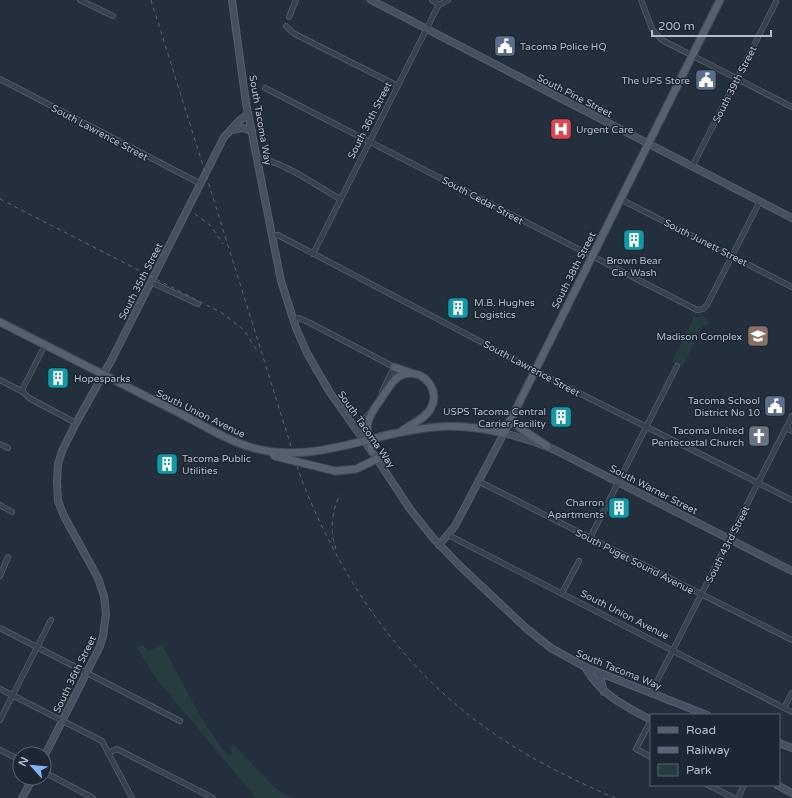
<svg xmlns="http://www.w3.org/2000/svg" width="792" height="798" viewBox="0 0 792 798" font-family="'Varela Round',sans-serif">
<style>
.green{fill:#263c3f}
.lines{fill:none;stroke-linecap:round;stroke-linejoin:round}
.street-casing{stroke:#565f6c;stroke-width:6}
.secondary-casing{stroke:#565f6c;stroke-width:8}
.primary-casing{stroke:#414a57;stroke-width:9}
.street{stroke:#38414e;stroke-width:4.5}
.secondary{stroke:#465061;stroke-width:6}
.primary{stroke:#56606e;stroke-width:7}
.rail{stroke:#5a6575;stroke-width:1;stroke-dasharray:4 4;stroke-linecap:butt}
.primary-bridge-casing{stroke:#414a57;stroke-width:9;stroke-linecap:butt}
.primary-bridge{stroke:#56606e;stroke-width:7}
.labels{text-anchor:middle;stroke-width:3;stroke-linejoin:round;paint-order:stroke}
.poi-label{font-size:10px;fill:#b4bcc9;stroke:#1d2633;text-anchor:end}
.street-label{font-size:10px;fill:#b4bcc9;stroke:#1d2633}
</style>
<rect width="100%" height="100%" fill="#242f3e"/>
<g class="green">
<path d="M694,317h10l6,7 -7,2 -21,41 -10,-5z"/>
<path d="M162,644l39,74 23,33 5,4 2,-1v-7l2,-3 43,45 17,9h-37l-101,-121 -18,-29 6,-3 6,6z"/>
</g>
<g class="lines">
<g class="street-casing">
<g id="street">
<path d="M80,0l33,16"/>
<path d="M432,0l7,5"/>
<path d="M641,0l11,29 10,11 130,67"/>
<path d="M289,17l7,-17"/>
<path d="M286,26l7,7 105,53"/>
<path d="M0,79l201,105"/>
<path d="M265,88l432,222 6,-1 4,-4 53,-104"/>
<path d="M257,158c26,3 60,28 83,41"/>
<path d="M692,167l84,-165"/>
<path d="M620,199l172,88"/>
<path d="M272,236l6,-1 283,149 231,116"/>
<path d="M313,254l123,-244 3,-5 9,-5"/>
<path d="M151,282l47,22"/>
<path d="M293,320l6,-2 13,6 82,43 -12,25"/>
<path d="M0,380l23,12 6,6 47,25"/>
<path d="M23,392v-4l22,-43"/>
<path d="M355,428l14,-14"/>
<path d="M786,428l6,3"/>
<path d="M0,444l8,4"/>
<path d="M478,481l314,159"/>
<path d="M0,505l12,7"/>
<path d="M448,535l344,177"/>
<path d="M590,538l87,-172"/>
<path d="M0,576l8,-19"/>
<path d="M562,593l17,-32"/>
<path d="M0,628l180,93"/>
<path d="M0,689l102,52 30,57"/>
<path d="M651,693l141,-277"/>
<path d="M784,708l8,-15"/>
<path d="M0,720l51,-100"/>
<path d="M651,720l-15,29 15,8"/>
<path d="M0,750l20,10"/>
<path d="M108,753l9,-4 96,49"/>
<path d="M44,772l49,26"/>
<path d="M708,785l26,13"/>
<path d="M738,798l6,-13"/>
</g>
</g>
<g class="secondary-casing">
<g id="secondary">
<path d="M232,0l14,103 35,178 15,47 11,25 22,38 48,68 33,50 23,29 27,28 67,63 24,19 34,19 122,48"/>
<path d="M371,0l421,218"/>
<path d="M231,130l12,-2 9,3"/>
<path d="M439,545l16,-19 49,-93 31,9 20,8 237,121"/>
<path d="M585,667c15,27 39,39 66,53"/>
<path d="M599,673l5,19"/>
<path d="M779,743l13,5"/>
<path d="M44,757l56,-111 3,-10 3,-22 -2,-18 -6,-18 -34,-62 -6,-15 -1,-19 1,-18 4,-13 14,-28 36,-64 112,-222 16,-17 8,-6"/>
<path d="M777,785l15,8"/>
<path d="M22,798l11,-20"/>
</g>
</g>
<g class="primary-casing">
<g id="primary">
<path d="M0,322l183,93"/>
<path d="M394,367l17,6"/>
<path d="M510,421l37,25"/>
<path d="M392,434c44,-9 67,-11 112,-1l216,-433"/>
<path d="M372,452c-7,-26 -8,-30 9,-53 5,-7 10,-17 17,-22 20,-13 44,10 33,31 -5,10 -19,16 -28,22"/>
<path d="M335,471l21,-2 21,-10"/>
</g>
</g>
<use href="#street" class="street"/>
<use href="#secondary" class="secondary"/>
<use href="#primary" class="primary"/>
<g class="rail">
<path d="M151,0l150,478c43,110 110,205 212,268 32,20 67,37 102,52"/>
<path d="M0,199l222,114 22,17 12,19"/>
<path d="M195,214l16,12 12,18"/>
<path d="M336,549c-7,-18 -4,-38 4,-55"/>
</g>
<g class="primary-bridge-casing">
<g id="primary-bridge">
<path d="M183,415c20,10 40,23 61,30 51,18 97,1 148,-11"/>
<path d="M274,456l61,15"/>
</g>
</g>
<use href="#primary-bridge" class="primary-bridge"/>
</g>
<defs>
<g id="civic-square" transform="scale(1.15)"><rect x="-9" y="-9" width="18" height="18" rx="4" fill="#5c6f8a" stroke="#1d2633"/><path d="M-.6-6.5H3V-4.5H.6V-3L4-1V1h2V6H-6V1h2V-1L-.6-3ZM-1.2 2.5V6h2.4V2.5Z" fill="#fff"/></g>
<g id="hospital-square" transform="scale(1.15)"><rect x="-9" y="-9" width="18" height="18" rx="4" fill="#e0444e" stroke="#1d2633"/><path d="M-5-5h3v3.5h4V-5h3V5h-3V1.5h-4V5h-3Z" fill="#fff"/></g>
<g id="building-square" transform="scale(1.15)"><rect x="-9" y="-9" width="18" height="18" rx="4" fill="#0f9aa8" stroke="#1d2633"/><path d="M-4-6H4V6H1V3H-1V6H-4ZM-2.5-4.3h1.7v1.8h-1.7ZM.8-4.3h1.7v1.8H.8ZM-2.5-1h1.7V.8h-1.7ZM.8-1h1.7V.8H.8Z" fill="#fff"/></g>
<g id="school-square" transform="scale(1.15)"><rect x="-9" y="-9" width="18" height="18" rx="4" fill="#8d6e63" stroke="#1d2633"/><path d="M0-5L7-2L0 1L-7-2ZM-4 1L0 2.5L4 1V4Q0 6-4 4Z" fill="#fff"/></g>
<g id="church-square" transform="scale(1.15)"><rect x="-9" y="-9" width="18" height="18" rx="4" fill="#6b7280" stroke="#1d2633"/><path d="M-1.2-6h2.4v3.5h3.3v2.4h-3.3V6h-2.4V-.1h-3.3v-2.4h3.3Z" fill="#fff"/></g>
</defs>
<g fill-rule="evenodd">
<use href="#civic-square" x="505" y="46"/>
<use href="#civic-square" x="706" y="80"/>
<use href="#hospital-square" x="561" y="129"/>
<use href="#building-square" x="634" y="240"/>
<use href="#building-square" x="458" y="308"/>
<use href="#school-square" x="758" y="336"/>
<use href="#building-square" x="58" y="378"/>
<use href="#civic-square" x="775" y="406"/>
<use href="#building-square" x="561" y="417"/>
<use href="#church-square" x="759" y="436"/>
<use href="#building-square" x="167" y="464"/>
<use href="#building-square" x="619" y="508"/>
</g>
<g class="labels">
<g class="poi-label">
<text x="520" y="50" text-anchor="start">Tacoma Police HQ</text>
<text x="690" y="84">The UPS Store</text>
<text x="576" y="133" text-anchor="start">Urgent Care</text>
<text x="634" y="264" text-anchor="middle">Brown Bear<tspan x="634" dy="12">Car Wash</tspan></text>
<text x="474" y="306" text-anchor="start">M.B. Hughes<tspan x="474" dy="12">Logistics</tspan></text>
<text x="742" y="340">Madison Complex</text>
<text x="74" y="382" text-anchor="start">Hopesparks</text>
<text x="760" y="404">Tacoma School<tspan x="760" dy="12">District No 10</tspan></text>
<text x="546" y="415">USPS Tacoma Central<tspan x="546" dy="12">Carrier Facility</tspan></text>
<text x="744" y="434">Tacoma United<tspan x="744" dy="12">Pentecostal Church</tspan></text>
<text x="182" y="462" text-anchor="start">Tacoma Public<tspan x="182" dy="12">Utilities</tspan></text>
<text x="604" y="506">Charron<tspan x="604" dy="12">Apartments</tspan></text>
</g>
<g class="street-label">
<text transform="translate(734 84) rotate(-63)" y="4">South 39th Street</text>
<text transform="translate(575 95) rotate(27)" y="4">South Pine Street</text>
<text transform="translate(261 120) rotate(80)" y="4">South Tacoma Way</text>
<text transform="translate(369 120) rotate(-63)" y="4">South 36th Street</text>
<text transform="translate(100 132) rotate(28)" y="4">South Lawrence Street</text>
<text transform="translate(483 200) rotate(28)" y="4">South Cedar Street</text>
<text transform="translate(706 242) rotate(27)" y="4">South Junett Street</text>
<text transform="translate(573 270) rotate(-63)" y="4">South 38th Street</text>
<text transform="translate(140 281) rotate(-63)" y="4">South 35th Street</text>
<text transform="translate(532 368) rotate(28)" y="4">South Lawrence Street</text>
<text transform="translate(201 413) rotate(26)" y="4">South Union Avenue</text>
<text transform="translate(367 429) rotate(55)" y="4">South Tacoma Way</text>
<text transform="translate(654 489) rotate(27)" y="4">South Warner Street</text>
<text transform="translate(727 544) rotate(-63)" y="4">South 43rd Street</text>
<text transform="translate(635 561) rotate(27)" y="4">South Puget Sound Avenue</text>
<text transform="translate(625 614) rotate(27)" y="4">South Union Avenue</text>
<text transform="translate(619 669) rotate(22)" y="4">South Tacoma Way</text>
<text transform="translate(74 674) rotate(-64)" y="4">South 36th Street</text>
</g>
</g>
<rect x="650" y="714" width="130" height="72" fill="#1d2633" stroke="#59626f"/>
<rect x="658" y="727" width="20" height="6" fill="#56606e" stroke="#59626f"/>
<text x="686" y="734" font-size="12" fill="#b4bcc9">Road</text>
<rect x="658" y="747" width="20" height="6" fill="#5a6575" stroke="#59626f"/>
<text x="686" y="754" font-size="12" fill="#b4bcc9">Railway</text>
<rect x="658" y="764" width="20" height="12" fill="#263c3f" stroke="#59626f"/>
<text x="686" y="774" font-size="12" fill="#b4bcc9">Park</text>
<g transform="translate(32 766) rotate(297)"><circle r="19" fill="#1d2633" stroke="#59626f"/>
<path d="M0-3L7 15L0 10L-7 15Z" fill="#8ab4f8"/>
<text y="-6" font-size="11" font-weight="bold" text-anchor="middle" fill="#b4bcc9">N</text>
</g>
<path d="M652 30v6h119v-6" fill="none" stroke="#b4bcc9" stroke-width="2"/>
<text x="658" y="30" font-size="12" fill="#b4bcc9" stroke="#1d2633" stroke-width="3" paint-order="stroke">200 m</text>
</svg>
